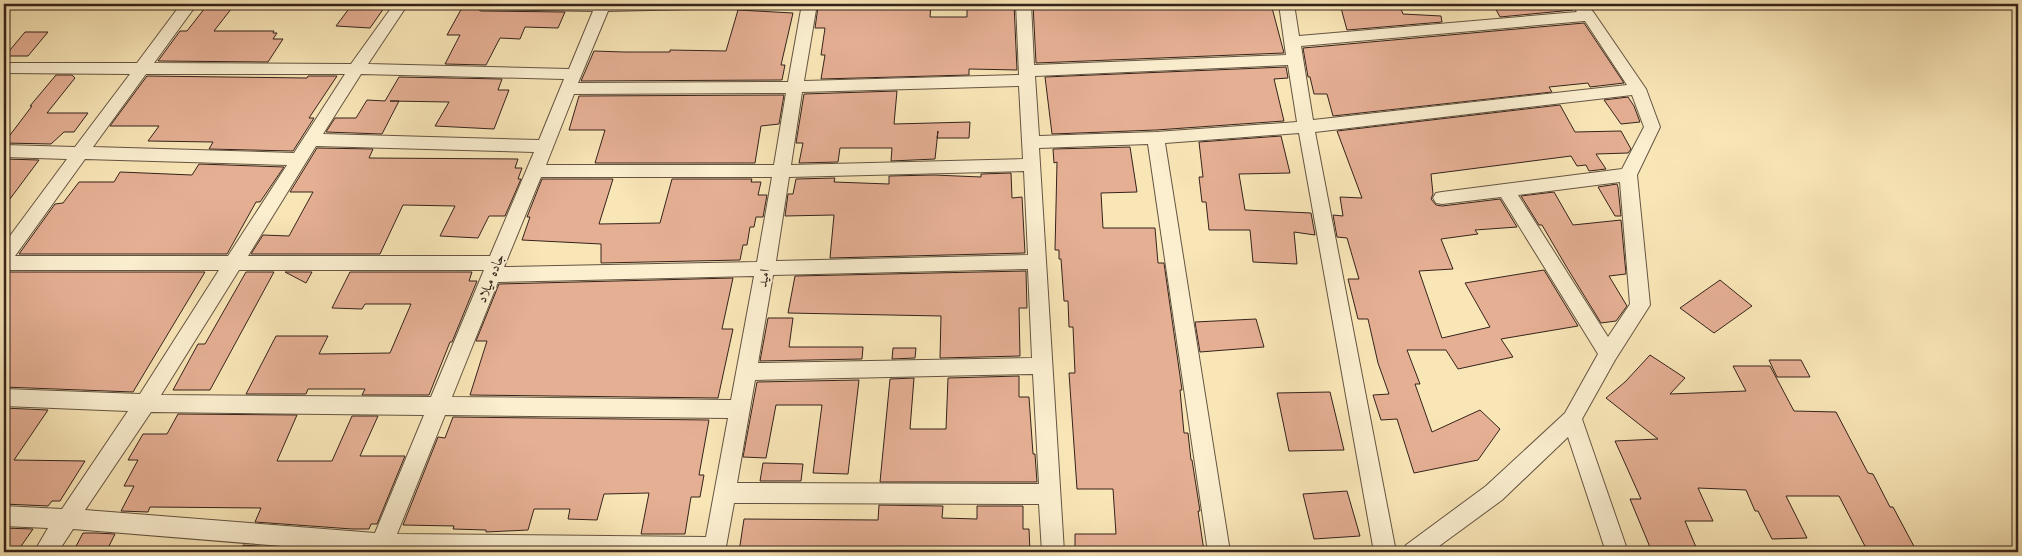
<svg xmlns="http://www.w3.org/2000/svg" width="2022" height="556" viewBox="0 0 2022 556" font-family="'Libre Caslon Text',Amiri,serif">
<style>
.building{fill:#e5af94;stroke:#34231b}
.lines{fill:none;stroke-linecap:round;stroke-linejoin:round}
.street-casing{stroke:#655442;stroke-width:2}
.street{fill:#fbefd0;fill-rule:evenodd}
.labels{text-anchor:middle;stroke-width:4;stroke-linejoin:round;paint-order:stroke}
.street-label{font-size:14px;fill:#34231b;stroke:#fbefd0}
</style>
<rect width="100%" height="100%" fill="#f9e6b7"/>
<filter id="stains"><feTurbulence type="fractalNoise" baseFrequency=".004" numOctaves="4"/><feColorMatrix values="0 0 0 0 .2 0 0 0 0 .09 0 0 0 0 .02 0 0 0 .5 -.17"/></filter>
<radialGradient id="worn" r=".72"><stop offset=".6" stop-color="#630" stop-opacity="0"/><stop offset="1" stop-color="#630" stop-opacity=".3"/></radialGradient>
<g class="building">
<path d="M208,4h27l-21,27h60l-1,2h4l-4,6h10l-15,23 -110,-1 22,-30h7z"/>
<path d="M931,4l-1,13h37v-13h47l3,66 -48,-1v6l-148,4 4,-24h-4l4,-27h-10l3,-21z"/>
<path d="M1033,4h49l24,2 165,-2 13,49 -248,10z"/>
<path d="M1347,4h52l4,10 38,2 1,6 -95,8 -6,-22h8z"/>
<path d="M1493,4h76l4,6 -73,7z"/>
<path d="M351,6l33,2 -14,20 -34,-2z"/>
<path d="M463,6l11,1 7,4 84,1 -7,16 -33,-1 -5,12 -20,-1 -14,27 -41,-1 15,-29h-13z"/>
<path d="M738,10l55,3 -12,52h4l-3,15 -201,1 13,-30 30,1h46v-2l56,1z"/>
<path d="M1584,23l40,60 -34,4 -2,-4 -39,4 3,5 -219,24 -6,-22h-13l-4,-17h-2l-5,-29z"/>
<path d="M25,32h23l-20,24h-23z"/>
<path d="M1286,67l2,11 -14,1 10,42 -128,9 -104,4 -7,-57z"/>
<path d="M56,75h16l3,3 -28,35h41l-14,19h-10l-13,12 -47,-1 28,-37h-2z"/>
<path d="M147,76l160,2 1,-2h29l-28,42h5l-21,33 -84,-2 4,-7 -65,-1 11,-15h-49z"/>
<path d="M399,77l103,2 -4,11h11l-15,39 -59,-3 14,-24 -59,-1h9l-17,33 -56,-2 9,-14h21l11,-18 18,1z"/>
<path d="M897,91l-3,33 76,-2 -1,16h-32l1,-7 -3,28 -44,2 1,-13h-52l-2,14 -39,1 4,-20h-7l8,-49z"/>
<path d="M784,95l-5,29 -18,2 -6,37h-160l10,-33h-36l10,-34z"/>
<path d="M1628,97l6,9 6,16 -19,2 -17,-24z"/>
<path d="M1560,105l15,27 46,-1 10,18 -3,4 -32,1 10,15 -17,2 -3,-6 -9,1 -6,-10 -140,18 2,20 -2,5 5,6 6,1 58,-7 17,28 -42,3 3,4 -37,5 12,30 -34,2 23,67 48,-11 -25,-44 79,-13 34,56 -77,13 12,18 -55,12 -12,-19h-39l13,34h-5l17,48 48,-22 20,19 -22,31 -64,13 -17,-54 -16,1 -8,-25 16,-1 -11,-31 -10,-44h-10l-10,-40h11l-12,-41 -10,-1 -4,-22 10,1 -3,-19 22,1 -25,-67z"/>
<path d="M1281,136l9,37 -51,1 6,36 66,3 4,22 -21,-3 3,32 -44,-2 -3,-32h-41l-3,-28h-4l-3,-25h4l-4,-35z"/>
<path d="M1130,147l7,45 -36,1 2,35h52l3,35h6l18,127h-2l4,43h4l3,27h1l8,51h-2l6,40 -129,1v-18h41l-3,-45h-36l-8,-116h6l-2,-46h-4l-1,-26h-4l-3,-42h-2v-9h-4l2,-88 -3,1 -1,-14z"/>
<path d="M317,148l56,1 -4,9 149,1 -3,9h7l-4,11h3l-16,37h-16l-11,22 -38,-2 15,-30 -52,-1 -23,49h-129l12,-19 26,1 24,-44h-23z"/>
<path d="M4,159l35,1 -35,47z"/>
<path d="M199,164l85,3 -24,35h-4l-29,52h-208l36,-50 8,-1 16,-21h35l6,-10 72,3z"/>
<path d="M1011,173l1,25 10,-1 3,56 -195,5 4,-43 -49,1 3,-22h5l3,-15 39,-1 -1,4 55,2v-8l45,-1 47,2v-3z"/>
<path d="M542,179h71l-14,45 61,-1 12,-44h80l-1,3h10l-3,13h9l-4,22h-7l-2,10h-4l-3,18h-4l-3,15 -139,3v-19l-79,-4 8,-23h-3z"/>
<path d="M1617,184l1,3 3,29h-6l-17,-29z"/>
<path d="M1554,192l19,33 48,-5 5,54 -17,2 18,30 -11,15 -15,2 -35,-57 -24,-41h-3l-18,-29z"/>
<path d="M1026,271l1,37h-8l1,48 -80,2 1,-42 -153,-3 7,-37z"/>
<path d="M4,272h201l-72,120 -129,-5z"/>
<path d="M246,272h28l-64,118h-37l25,-46h7z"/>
<path d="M285,272h27l-6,11z"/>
<path d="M350,272h122l-3,9h8l-25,61h-2l-21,53h-67l3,-6h-57l-2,5h-60l30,-58h52l-9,18 71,-1 21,-49h-46l-3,5 -30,-1z"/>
<path d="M733,278l-11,51h11l-15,69 -248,-3 17,-54h-11l23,-57z"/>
<path d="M1720,280l32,26 -38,27 -34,-25z"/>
<path d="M768,318h25l-4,29h74l-1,12 -102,2z"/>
<path d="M1256,319l8,28 -64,5 -5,-30z"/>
<path d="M893,348h23l-1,10 -23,1z"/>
<path d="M1650,355l35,23 -15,16 76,-3 -13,-25h37l24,45 42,1 32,61 5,1 17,33h3l24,45h-49l-29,-56h-53l21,42 -35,1 -14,-28h-3l-9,-21 -48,-2 15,33h-28l13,31h-46l-22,-53h11l-26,-58 43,-2 -52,-41 19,-16z"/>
<path d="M1769,360h32l9,17h-33z"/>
<path d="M1019,376v21h10l4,57h2l2,28h-157l10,-103 24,-1 -4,51h36l2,-51z"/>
<path d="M859,380l-11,94 -35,-1 9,-68h-46l-10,53 -23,-1 14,-75z"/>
<path d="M1330,392l14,58 -55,1 -12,-58z"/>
<path d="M4,408l44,2 -34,50 71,1 -25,40h-8l-4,5 -44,-2z"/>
<path d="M178,414l119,1 -20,46h55l20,-45h26l-18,40h45l-28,68h-6l-2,5h-17l-97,-7 6,-14 -111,-1 -2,5 -27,-1 13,-25h-10l14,-26h-10l15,-26h24z"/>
<path d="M453,417l256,3 -10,55h5l-4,22h-9l-6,37h-44l8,-41 -45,1 -7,26 -29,-1 2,-10h-36l-6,21 -42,2v-2l-33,-1 1,-3 -51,-1 35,-88 7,1z"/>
<path d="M763,463l40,1 -2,17h-41z"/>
<path d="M1347,491l13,45 -46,3 -11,-45z"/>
<path d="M879,505l64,1 -1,12 35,1v-13h46v23h6l1,23h-291l5,-33 134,1z"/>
<path d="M4,528l29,1 -16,23h-13z"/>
<path d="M83,533h13l19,1 -9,18h-33z"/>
<path d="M243,545l93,7h-96z"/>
</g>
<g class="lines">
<g class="street-casing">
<path id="street" d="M181,4h16l-43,59 197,1 43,-60h14l-40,60 201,5 24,-58 -112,-2 -5,-2 -2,-3h227l-3,3 -5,2 -85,2 -30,72 210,-1 14,-78h15l-13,77 215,-6 -3,-71h15l3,61 252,-10 -7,-51h15l5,32 278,-24 -6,-8h15l8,9 52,76 14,38 -23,48 13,130 -35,55 -33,59 46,133h-22l-38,-115 -66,63 -71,52h-28l3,-7 80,-59 79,-73 33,-59 -97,-157 -59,7 -6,-1 -3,-5 3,-5 6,-1 180,-23 22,-42 -12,-32 -317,37 81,420h-22l-75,-419 -134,10 65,409h-22l-60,-408 -109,4 25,404h-22l-3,-48 -305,-1 -9,49h-369l-283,-23 -15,23h-24l14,-24 -44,-2v-20l58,3 66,-98 -124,-5v-17l136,5 79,-124h-215v-26l63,-85 -63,-2v-12l71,2 55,-73 -126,-1v-10h133zM1585,21l42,64 -314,35 -12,-74zM1288,65l9,57 -141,10 -117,4 -4,-60zM146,74h199l-51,79 -201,-6zM361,74l203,5 -25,61 -216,-6zM1019,86l4,73 -232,6 11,-73zM786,93l-12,72h-228l28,-71zM316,146l218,6 -44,104h-242zM85,159l202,6 -59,91h-213zM1024,171l4,84 -252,6 13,-84zM541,177h231l-15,85 -253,5zM1620,182l10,122 -22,33 -90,-142zM1028,269l4,89 -274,5 15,-88zM239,270h245l-53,127 -270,-2zM754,276l-23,124 -279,-3 46,-115zM1033,374l6,110 -302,-1 18,-103zM151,412l273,3 -49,118 -290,-23zM445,415l283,3 -22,119 -309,-3z"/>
</g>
<use href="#street" class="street"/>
</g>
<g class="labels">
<g class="street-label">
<text transform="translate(490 278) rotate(-68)" y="5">جاده میلاد</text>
<text transform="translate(763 278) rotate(-80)" y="5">امید</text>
</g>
</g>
<rect width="2022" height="556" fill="none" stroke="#f9e6b7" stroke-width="20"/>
<rect x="5" y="5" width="2012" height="546" fill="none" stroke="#34231b" stroke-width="2.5"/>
<rect x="10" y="10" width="2002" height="536" fill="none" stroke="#34231b"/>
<rect width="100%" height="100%" filter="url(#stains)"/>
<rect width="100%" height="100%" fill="url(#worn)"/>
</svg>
